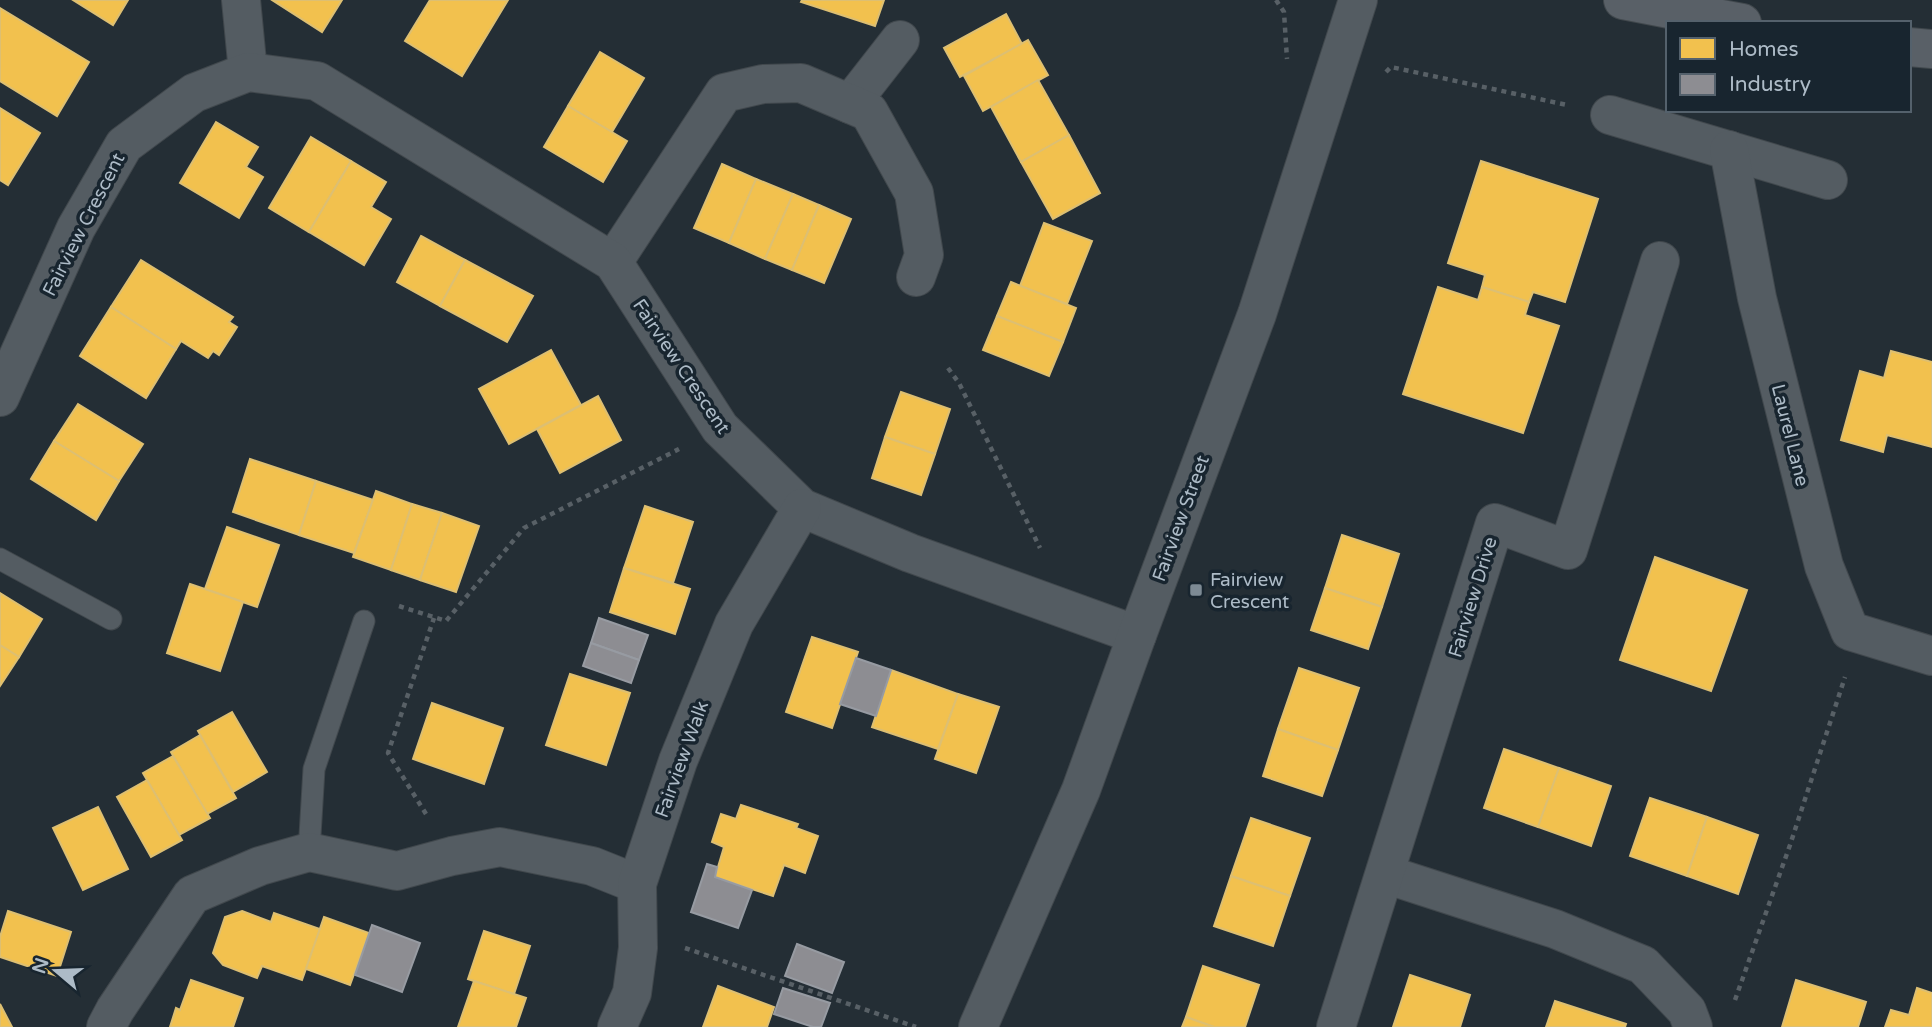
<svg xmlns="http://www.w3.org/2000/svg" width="1932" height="1027" viewBox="0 0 1932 1027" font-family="'Varela Round',sans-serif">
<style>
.homes{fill:#f2c14e;stroke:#ddbf72;stroke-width:2}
.industry{fill:#8d8d92;stroke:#979ba2;stroke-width:2}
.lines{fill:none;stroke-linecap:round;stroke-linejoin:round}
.service-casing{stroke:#41484d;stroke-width:23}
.minor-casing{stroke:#41484d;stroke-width:40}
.tertiary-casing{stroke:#41484d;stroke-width:40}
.secondary-casing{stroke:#41484d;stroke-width:40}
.path{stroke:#586066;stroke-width:4.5;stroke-dasharray:5 5;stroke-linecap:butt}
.service{stroke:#545c62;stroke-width:21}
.minor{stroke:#545c62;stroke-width:38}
.tertiary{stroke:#545c62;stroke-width:38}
.secondary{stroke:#596067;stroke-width:38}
.poi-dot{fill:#7d8a94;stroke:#18252f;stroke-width:2.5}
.labels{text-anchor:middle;stroke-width:7;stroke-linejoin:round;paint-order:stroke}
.street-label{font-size:19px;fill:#adbbc7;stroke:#18252f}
.poi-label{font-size:19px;fill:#adbbc7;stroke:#18252f;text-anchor:start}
</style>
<rect width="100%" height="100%" fill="#242e35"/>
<g class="homes">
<path d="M73,0h55l-15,25z"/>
<path d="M272,0h70l-20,32z"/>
<path d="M430,0h78l-46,76 -57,-35z"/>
<path d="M802,0h82l-9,26 -74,-24z"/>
<path d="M0,8l89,54 -32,54 -57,-35z"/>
<path d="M1006,14l16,30 -62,33 -16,-29z"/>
<path d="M1028,40l20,35 -65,36 -19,-35z"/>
<path d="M600,52l44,26 -32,54 -44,-26z"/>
<path d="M1038,80l31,55 -48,27 -30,-55z"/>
<path d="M568,106l59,35 -24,41 -59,-35z"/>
<path d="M0,108l40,25 -32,52 -8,-5z"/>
<path d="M216,122l42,25 -12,20 17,10 -24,41 -59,-35z"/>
<path d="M1069,135l31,58 -47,26 -32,-57z"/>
<path d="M311,137l40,24 -42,71 -40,-24z"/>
<path d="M351,161l35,21 -15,25 20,12 -27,46 -55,-33z"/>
<path d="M1481,161l117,38 -33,103 -32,-10 -4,10 -47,-15 3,-12 -37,-12z"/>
<path d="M722,164l34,15 -27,64 -35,-15z"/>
<path d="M756,179l37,15 -28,65 -36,-16z"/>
<path d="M793,194l26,11 -27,65 -27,-11z"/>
<path d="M819,205l32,14 -27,64 -32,-13z"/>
<path d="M1044,223l48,18 -25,63 -47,-18z"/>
<path d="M421,236l44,24 -25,46 -43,-24z"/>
<path d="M141,260l92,57 -4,5 8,5 -18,28 -6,-4 -5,7 -27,-17 -5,8 -65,-42z"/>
<path d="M465,260l68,36 -26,46 -67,-36z"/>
<path d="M1011,282l65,26 -13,34 -66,-26z"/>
<path d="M1438,287l40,13 4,-13 47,15 -4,13 34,11 -36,107 -120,-39z"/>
<path d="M111,307l65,42 -30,49 -66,-42z"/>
<path d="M997,316l66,26 -14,34 -66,-26z"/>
<path d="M551,350l30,55 -72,39 -30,-55z"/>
<path d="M1891,351l41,11v85l-45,-12 -4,17 -42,-12 19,-69 24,7z"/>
<path d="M901,392l49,17 -15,45 -50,-17z"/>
<path d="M598,396l23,44 -61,33 -23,-44z"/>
<path d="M78,404l65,40 -24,37 -65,-40z"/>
<path d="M885,437l50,17 -14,41 -49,-17z"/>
<path d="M54,441l65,40 -23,39 -65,-41z"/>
<path d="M250,459l66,22 -17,54 -66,-23z"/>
<path d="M316,481l57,19 -19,53 -55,-18z"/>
<path d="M376,491l36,13 -21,66 -38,-13z"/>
<path d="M412,504l30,9 -22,67 -29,-10z"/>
<path d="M645,506l48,16 -20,61 -49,-15z"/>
<path d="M442,513l37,13 -23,66 -36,-12z"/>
<path d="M227,527l52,18 -22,62 -52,-18z"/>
<path d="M1342,535l57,19 -17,53 -57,-19z"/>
<path d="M1655,557l92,33 -36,101 -91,-31z"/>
<path d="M624,568l66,21 -15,45 -65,-22z"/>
<path d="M190,584l53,18 -23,69 -53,-18z"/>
<path d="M1325,588l57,19 -14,42 -57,-19z"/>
<path d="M0,593l42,26 -23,38 -19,-12z"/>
<path d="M812,637l46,15 -26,76 -46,-16z"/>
<path d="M0,645l19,12 -19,29z"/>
<path d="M1299,668l60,20 -21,62 -60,-21z"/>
<path d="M891,670l67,24 -20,55 -66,-22z"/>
<path d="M570,674l60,19 -24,72 -60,-20z"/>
<path d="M958,694l41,13 -23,66 -41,-14z"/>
<path d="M432,703l71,25 -19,56 -71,-25z"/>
<path d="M232,712l35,60 -34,20 -35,-61z"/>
<path d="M1278,729l60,21 -16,46 -59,-20z"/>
<path d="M200,735l36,63 -29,16 -36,-62z"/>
<path d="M1504,749l55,19 -21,59 -54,-19z"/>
<path d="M173,756l37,62 -31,17 -36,-62z"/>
<path d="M1559,768l52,18 -20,60 -53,-19z"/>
<path d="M147,780l35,60 -31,17 -34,-60z"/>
<path d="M1650,798l57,19 -20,59 -57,-20z"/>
<path d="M741,805l57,19 -2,4 22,8 -13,37 -21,-8 -11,31 -58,-19 9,-30 -12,-5 9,-28 15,5z"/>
<path d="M98,807l30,62 -45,21 -30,-62z"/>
<path d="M1707,817l51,18 -20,59 -51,-18z"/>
<path d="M1251,818l59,20 -20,58 -59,-20z"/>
<path d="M1231,876l59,20 -17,50 -59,-20z"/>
<path d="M8,911l63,21 -14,44 -57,-19v-20z"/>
<path d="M242,911l29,11 3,-9 46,16 -18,51 -40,-14 -5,12 -34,-13 -10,-12 12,-36z"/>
<path d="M324,917l45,16 -19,52 -44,-16z"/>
<path d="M484,931l46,15 -16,48 -46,-15z"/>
<path d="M1203,966l56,19 -14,42h-31l-28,-10z"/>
<path d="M1410,975l60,20 -10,32h-67z"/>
<path d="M191,980l52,18 -10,29h-63l6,-19 4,2z"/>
<path d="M1796,980l70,22 -8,25h-76z"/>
<path d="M474,981l52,17 -10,29h-58z"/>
<path d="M718,986l56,21 -7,20h-64z"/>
<path d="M1917,988l15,5v34h-47l6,-17 18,5z"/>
<path d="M1555,1001l71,23 -1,3h-79z"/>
<path d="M0,1004l12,23h-12z"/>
<path d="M1186,1017l28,10h-32z"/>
</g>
<g class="industry">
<path d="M599,618l49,17 -9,25 -48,-17z"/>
<path d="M591,643l48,17 -8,23 -48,-17z"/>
<path d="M856,658l35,12 -15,46 -36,-12z"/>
<path d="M707,864l10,3 -2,10 37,13 -14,38 -47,-16z"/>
<path d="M372,925l48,18 -18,49 -47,-17z"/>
<path d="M797,944l47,18 -12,31 -47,-17z"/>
<path d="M783,988l47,15 -9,24h-8l-39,-13z"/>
</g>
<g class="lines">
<g class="service-casing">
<g id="service">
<path d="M0,559l111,60"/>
<path d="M309,852l5,-83 50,-148"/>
</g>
</g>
<g class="minor-casing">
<g id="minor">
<path d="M241,0l7,72"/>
<path d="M850,104l50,-64"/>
<path d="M1610,115l218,65"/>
<path d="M1729,150l28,148 67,268 26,65 82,25"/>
<path d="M613,262l111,-169 39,-9 38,-1 68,29 45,81 10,62 -8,22"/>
<path d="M0,397l76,-169 48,-83 70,-52 54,-21 69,9 296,181 107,166 82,80 108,45 227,82"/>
<path d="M1385,874l170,55 88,36 44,46 6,16"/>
<path d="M106,1027l9,-17 77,-115 68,-29 49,-14 88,19 55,-15 48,-9 92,19 45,18"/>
<path d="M617,1027l15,-34 6,-45 -1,-64 41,-123 56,-137 68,-116"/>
<path d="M1336,1027l159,-504 73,27 92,-289"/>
</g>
</g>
<g class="tertiary-casing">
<path id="tertiary" d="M978,1027l103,-237 56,-155 120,-321 101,-314"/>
</g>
<g class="secondary-casing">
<g id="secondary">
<path d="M1623,0l119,23"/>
<path d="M1909,47l23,2"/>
</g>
</g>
<g class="path">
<path d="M1276,0l8,12 3,47"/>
<path d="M1386,72l5,-5 176,38"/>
<path d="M948,368l11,15 81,165"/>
<path d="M399,606l47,15 78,-93 155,-79"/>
<path d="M426,814l-38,-61 46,-135"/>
<path d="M685,948l231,79"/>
<path d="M1735,1000l55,-155 55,-168"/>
</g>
<use href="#service" class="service"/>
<use href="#minor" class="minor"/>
<use href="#tertiary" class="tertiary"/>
<use href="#secondary" class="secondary"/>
</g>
<rect class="poi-dot" x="1189" y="583" width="14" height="14" rx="3.5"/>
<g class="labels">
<g class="street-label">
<text transform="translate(83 224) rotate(-63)" y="7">Fairview Crescent</text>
<text transform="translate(682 366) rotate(56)" y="7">Fairview Crescent</text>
<text transform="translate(1791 435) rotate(76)" y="7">Laurel Lane</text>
<text transform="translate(1180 518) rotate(-70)" y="7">Fairview Street</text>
<text transform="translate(1472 597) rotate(-73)" y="7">Fairview Drive</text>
<text transform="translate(681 759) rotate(-70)" y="7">Fairview Walk</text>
</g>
<g class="poi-label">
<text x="1210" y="586">Fairview<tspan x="1210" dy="22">Crescent</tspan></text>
</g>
</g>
<rect x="1666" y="21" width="245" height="91" fill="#18252f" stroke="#54616c" stroke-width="2"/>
<rect x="1680" y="38" width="35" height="21" fill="#f2c14e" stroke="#54616c" stroke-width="2"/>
<text x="1729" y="56" font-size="21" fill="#adbbc7">Homes</text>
<rect x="1680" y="74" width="35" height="21" fill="#8d8d92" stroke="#54616c" stroke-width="2"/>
<text x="1729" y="91" font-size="21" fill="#adbbc7">Industry</text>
<g transform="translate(56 971) rotate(289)" stroke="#18252f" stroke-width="5" paint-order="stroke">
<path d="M0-5L12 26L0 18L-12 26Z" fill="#adbbc7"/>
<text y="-10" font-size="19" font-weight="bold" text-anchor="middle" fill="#adbbc7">N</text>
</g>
</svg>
